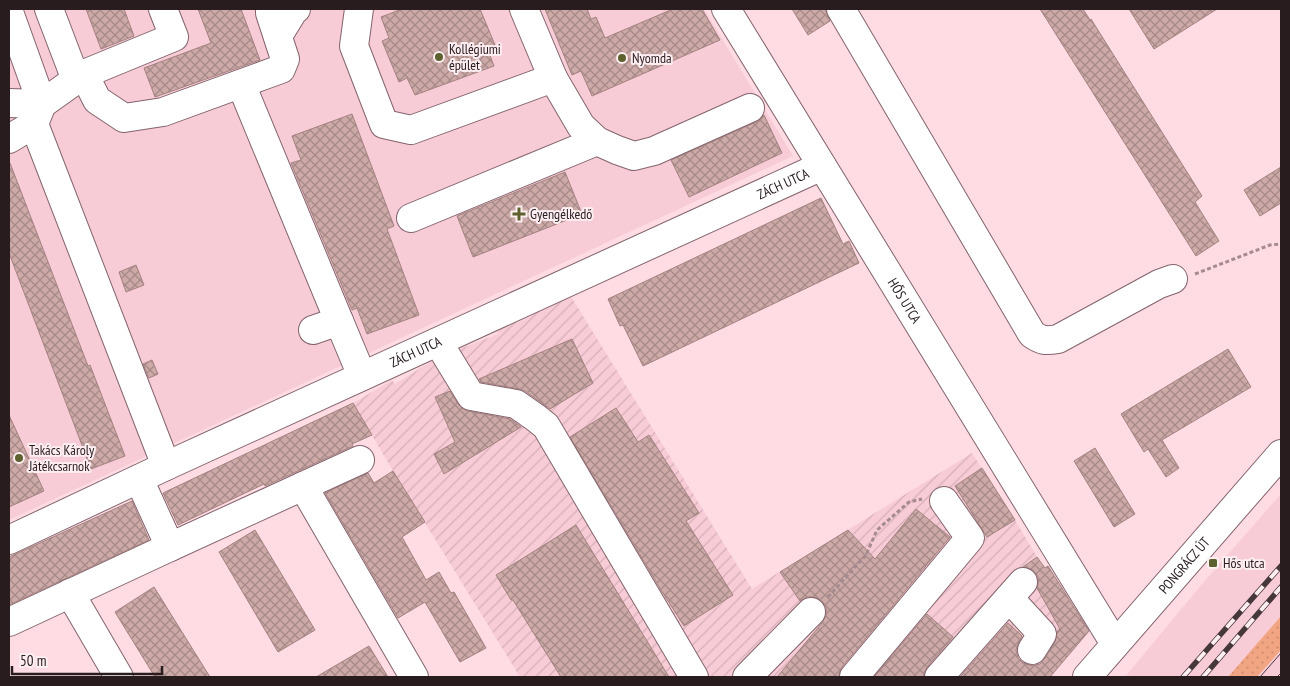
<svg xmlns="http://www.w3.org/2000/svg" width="1290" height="686" viewBox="0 0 1290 686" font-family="'PT Sans Narrow',sans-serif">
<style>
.built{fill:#f8ccd7}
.industrial{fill:url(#industrial-furrows)}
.green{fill:url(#green-dots)}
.building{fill:url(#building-cross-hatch);stroke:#a48280}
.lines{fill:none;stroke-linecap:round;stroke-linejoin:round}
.minor-casing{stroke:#83646c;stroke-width:30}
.path{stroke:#a58b91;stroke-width:3;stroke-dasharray:4 2.5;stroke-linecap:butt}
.minor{stroke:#fff;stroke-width:28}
.tram{stroke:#46373a;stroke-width:1}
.rail-casing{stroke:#46373a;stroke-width:5.5}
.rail{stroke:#fdeef2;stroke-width:4;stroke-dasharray:11;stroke-linecap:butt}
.poi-dot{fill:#5d612e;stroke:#fdeef2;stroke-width:2}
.labels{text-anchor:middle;stroke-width:4;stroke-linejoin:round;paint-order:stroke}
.poi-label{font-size:14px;fill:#281c1f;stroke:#fdeef2;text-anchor:start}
.street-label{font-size:14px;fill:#281c1f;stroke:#fdeef2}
</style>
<defs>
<pattern id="industrial-furrows" width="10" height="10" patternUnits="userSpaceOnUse" patternTransform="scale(1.25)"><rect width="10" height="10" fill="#f8ccd7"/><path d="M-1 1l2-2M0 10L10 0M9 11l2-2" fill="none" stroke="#d5afb8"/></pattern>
<pattern id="green-dots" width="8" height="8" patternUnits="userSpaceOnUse" patternTransform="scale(1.25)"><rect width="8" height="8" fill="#f1a582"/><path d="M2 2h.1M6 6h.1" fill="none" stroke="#cf8d70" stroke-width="1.8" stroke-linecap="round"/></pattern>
<pattern id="building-cross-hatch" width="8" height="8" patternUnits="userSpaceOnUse" patternTransform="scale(1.25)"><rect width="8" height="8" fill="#cdaaa8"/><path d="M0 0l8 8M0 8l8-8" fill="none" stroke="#a68a88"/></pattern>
</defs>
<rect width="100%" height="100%" fill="#ffdbe4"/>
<g class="built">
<path d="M9,9h695l89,147 -784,364z"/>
<path d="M1281,494v122l-53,61h-103l77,-93z"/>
<path d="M1281,650v27h-24z"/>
</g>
<path class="industrial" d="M570,295l182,294 220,-136 43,67 22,37 7,11 4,-2 41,64 -39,47h-530l-127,-206 -40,-68 39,-23 3,4 40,-25 27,-2 -3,-8 39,-15 -2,-6z"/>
<path class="green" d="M1281,616v34l-24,27h-29z"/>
<g class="building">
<path d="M86,9h38l10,27 -33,13z"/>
<path d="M198,9h43l19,51 -105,37 -11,-29 67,-25z"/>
<path d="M402,9h78l15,36 -8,3 7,18 -79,29 -8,-17 -8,4 -17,-41 7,-3 -8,-21z"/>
<path d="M545,9h42l4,10 5,-2 9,21 68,-29h29l18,31 -128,56 -11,-25 -9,4z"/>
<path d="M792,9h33l5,12 -22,14z"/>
<path d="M1040,9h43l7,11 1,-1 111,177 -7,6 24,39 -23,15z"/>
<path d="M1129,9h88l-63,40z"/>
<path d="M352,114l42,112 -7,3 32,86 -52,19 -10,-26 -5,2 -61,-147 10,-3 -9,-24z"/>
<path d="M764,115l18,38 -93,44 -18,-37 85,-38z"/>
<path d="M9,163h1l78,203 2,-1 35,91 -34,13 -82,-216z"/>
<path d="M1281,167v36l-21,13 -16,-26z"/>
<path d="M565,172l17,42 -109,43 -16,-41z"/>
<path d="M821,198l22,46 6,-3 10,22 -216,103 -20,-41 -3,1 -12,-27z"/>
<path d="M136,265l8,20 -18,7 -7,-20z"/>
<path d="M572,339l21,44 -43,26 -25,-18 -6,-2 -38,-7 -2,-3z"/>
<path d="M1228,349l23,38 -89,53 17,28 -13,9 -18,-28 -4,3 -23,-38z"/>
<path d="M152,360l6,14 -9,4 -6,-14z"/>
<path d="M450,391l8,13 5,5 5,2 42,8 11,8 -77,47 -10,-20 21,-12 -20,-45z"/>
<path d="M353,403l19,32 -20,9 1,2 -88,40 -1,-2 -86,41 -15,-32z"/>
<path d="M616,408l22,34 11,-7 50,78 -13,8 47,74 -49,31 -23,-36 -91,-153z"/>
<path d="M9,415l35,76 -35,16z"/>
<path d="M1095,448l40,66 -21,13 -40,-66z"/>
<path d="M982,468l33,52 -28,17 -32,-51z"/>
<path d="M393,471l32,51 -23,15 24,43 13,-8 12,21 3,-1 32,56 -26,14 -35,-60 -27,16 -73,-125 43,-20 6,10z"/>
<path d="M132,501l17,39 -140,65v-48z"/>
<path d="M916,509l34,28 -108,130 -3,7v3h-62l45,-54 4,-8v-8l-4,-6 -8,-4h-7l-7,4 -20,-29 68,-42 27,29z"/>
<path d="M576,525l93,152h-108l-48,-77h-2l-15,-25z"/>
<path d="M255,530l60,100 -37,22 -59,-100z"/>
<path d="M1037,557l8,11 3,-2 41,65 -39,46h-90l48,-54 14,13 -3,6 -3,8 2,8 5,5 9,3 8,-2 5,-6 10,-16 2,-10 3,-3 -23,-41 1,-3v-8l-5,-7 -10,-3z"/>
<path d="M154,587l56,90h-55l-40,-65z"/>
<path d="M927,614l26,23 -26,30 -3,6v4h-50z"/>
<path d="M369,646l19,31h-72z"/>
</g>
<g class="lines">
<g class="minor-casing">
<g id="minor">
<path d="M49,9l27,71"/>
<path d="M359,9l-5,37 30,78 27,6 142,-52"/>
<path d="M524,9l29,69 28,48 16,15 20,9 17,6 20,-5 96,-43"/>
<path id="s1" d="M726,9l389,635"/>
<path d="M841,9l191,325c10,7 14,7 26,5l101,-55 14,-5"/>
<path d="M9,12l33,92 -33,-1"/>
<path d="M278,36l16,-26 2,-1"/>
<path d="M84,74l13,26 27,18 39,-6 118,-43 4,-10 -15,-46v-4"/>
<path d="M241,84l98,237 -26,9"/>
<path d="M34,124l132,342"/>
<path d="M9,139l25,-15 8,-20 42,-30 90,-37 -11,-28"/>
<path d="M411,218l186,-77"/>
<path d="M339,321l23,55"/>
<path d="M438,342l33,54 45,8 20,14 10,8 148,251"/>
<path d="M303,486l111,191"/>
<path id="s2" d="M9,540l157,-74 656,-300"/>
<path d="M170,547l190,-87"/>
<path d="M70,593l49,84"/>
<path d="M1009,598l33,36 -10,16"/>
<path d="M9,622l161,-75 -31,-68"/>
<path d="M747,677l64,-65"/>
<path d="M854,677l116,-139 -26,-37"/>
<path d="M939,677l84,-95"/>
<path id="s3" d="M1087,677l194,-223"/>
</g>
</g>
<g class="path">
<path d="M1195,274l75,-29 11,-1"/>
<path d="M828,597l38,-42 11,-25 32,-28 13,-3"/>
</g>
<use href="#minor" class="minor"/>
<g class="tram">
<path d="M1260,677l21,-24"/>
<path d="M1277,677l4,-4"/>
</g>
<g class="rail-casing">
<g id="rail">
<path d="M1183,677l98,-111"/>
<path d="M1203,677l78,-90"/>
</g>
</g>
<use href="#rail" class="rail"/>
</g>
<g class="poi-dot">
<circle cx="439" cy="57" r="5"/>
<circle cx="622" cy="58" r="5"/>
<path d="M516.5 206.5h5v5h5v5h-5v5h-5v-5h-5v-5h5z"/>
<circle cx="19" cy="458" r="5"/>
<rect x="1208" y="558" width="10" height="10" rx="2.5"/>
</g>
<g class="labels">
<g class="poi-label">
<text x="449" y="54">Kollégiumi<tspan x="449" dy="16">épület</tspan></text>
<text x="632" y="63">Nyomda</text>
<text x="530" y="219">Gyengélkedő</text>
<text x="29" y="455">Takács Károly<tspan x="29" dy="16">Játékcsarnok</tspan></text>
<text x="1223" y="568">Hős utca</text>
</g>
<g class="street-label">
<text dy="5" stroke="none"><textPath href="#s2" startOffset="852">ZÁCH UTCA</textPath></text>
<text dy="5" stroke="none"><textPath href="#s1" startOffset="342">HŐS UTCA</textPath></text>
<text dy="5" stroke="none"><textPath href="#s2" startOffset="448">ZÁCH UTCA</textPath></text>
<text dy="5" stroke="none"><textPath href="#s3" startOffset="148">PONGRÁCZ ÚT</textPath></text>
</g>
</g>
<rect width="1290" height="686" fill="none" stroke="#281c1f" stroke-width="20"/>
<path d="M12 666v8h150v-8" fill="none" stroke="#281c1f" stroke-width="2.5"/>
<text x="20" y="666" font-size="15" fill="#281c1f" stroke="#fdeef2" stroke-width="4" paint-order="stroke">50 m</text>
</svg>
